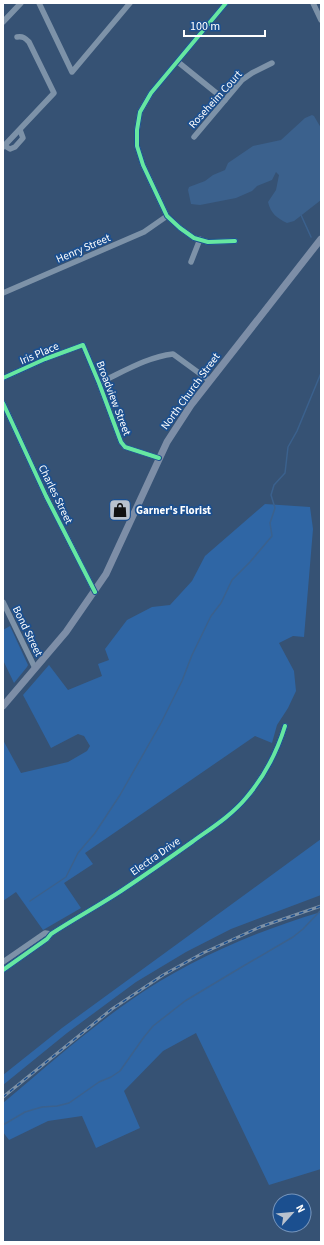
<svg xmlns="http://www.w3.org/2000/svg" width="324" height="1245" viewBox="0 0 324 1245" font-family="'Source Sans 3',sans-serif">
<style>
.green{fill:#2f66a5}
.water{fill:#3b618d}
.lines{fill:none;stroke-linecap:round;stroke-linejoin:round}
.stream{stroke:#3b618d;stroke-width:1.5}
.minor{stroke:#7d92a8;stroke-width:5.5}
.major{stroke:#7d8ea7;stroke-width:7}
.rail-casing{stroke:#7e92a7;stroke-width:3}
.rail{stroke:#1b4f8f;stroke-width:1.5;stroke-dasharray:4.5;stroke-linecap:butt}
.cycleway-casing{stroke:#1b4f8f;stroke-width:6}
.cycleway{stroke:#66e7a1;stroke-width:4}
.labels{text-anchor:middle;stroke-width:3.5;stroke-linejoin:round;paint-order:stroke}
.street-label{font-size:11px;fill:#fff;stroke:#1b4f8f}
.poi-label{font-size:11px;font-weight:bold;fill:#fff;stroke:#1b4f8f;text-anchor:start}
</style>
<rect width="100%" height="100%" fill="#365274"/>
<g class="green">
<path d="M265,504l45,3 3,22 -9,108 -11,-1 -14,7 15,28 2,20 -8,17 -11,17 -5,18 -17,-7 -170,117 8,11 -29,19 17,25 -38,22 -27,-38 -13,9v-161l18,33 47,-11 19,-11 3,-5 -6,-10 -6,-2 -27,14 -28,-53 26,-30 19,25 34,-14 -4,-12 11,-4 -4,-11 22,-29 25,-13 18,-2 22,-24 13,-25z"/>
<path d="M10,626l18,39 -1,2 -13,16 -11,-23v-30z"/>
<path d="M321,839v56l-90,34 -45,23 -50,30 -69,51 -64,52v-10l59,-47z"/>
<path d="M321,912v257l-52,16 -73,-152 -33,18 -39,40 16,37 -44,20 -14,-32 -34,5 -39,19 -6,-8v-29c42,-35 83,-72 128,-103 56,-39 125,-69 190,-88z"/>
</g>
<path class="water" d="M312,115l2,1 7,12v72l-27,21 -7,2c-10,-5 -16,-9 -19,-21l8,-12 3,-15 -3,-3 -4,8 -15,6 -5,5 -16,7 -36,7 -9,-1 -3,-14 1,-3 16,-6 8,-6 12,-5 3,-7 25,-17 28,-6 24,-22z"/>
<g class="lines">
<g class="stream">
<path d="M301,215l10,22"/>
<path d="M30,901l36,-24 12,-24 17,-20 25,-38 41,-72 21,-42 10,-26 19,-39 10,-13 11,-23 18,-18 22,-26 -2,-13 5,-15 -4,-13 3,-10 11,-12 3,-26 9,-16 24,-58"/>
<path d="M3,1125l22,-13 17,-5 15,-1 12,-3 30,-21 12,-5 9,-6 24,-34 9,-11 32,-25 55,-33 53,-31 10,-8 18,-19"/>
</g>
<g class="minor">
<path d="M39,3l33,69 58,-69"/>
<path d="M226,3l-75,90 -11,19 -3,18v16l6,19 24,51 13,12 14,10 14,4 27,-1"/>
<path d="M313,3l8,17"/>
<path d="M3,22l18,-19"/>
<path d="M178,62l47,38"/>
<path d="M194,137l48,-57 10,-7 20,-10"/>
<path d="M5,146l5,3 5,-2 8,-9 -3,-8"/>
<path d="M3,147l51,-54 -25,-51c-4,-4 -6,-6 -12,-5"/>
<path d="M191,262l9,-23"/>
<path d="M3,293l141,-61 23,-16"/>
<path d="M3,378l42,-19 38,-14 16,38 22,59 4,5 34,11"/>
<path d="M99,383c24,-11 48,-26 74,-29l37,27"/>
<path d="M3,403l43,93 49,96"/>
<path d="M3,602l32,66"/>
<path d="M3,962l42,-29 6,1"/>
<path d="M3,970l44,-31 4,-5c23,-15 47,-28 70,-43 24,-16 47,-32 71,-49 18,-13 39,-26 54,-44 18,-21 31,-46 39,-72"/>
</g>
<path class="major" d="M3,706l63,-74 40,-58 61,-132 24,-37 130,-166"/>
<g class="rail-casing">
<path id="rail" d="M3,1097l109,-88 51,-34 40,-22 57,-26 61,-21"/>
</g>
<use href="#rail" class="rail"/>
<g class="cycleway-casing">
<g id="cycleway">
<path d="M226,3l-75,90 -11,19 -3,18v16l6,19 24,51 13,12 14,10 14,4 27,-1"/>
<path d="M3,378l42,-19 38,-14 16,38 22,59 4,5 34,11"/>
<path d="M3,403l43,93 49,96"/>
<path d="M3,970l44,-31 4,-5c23,-15 47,-28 70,-43 24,-16 47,-32 71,-49 18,-13 39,-26 54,-44 18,-21 31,-46 39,-72"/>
</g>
</g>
<use href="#cycleway" class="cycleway"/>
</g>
<defs>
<g id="shop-square" transform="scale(1.15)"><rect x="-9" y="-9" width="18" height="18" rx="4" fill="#b9c2ce" stroke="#1b4f8f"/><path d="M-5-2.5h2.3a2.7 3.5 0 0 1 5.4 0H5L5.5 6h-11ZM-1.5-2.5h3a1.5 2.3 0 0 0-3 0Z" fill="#111"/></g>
</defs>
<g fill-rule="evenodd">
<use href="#shop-square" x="120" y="510"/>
</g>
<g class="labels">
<g class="street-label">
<text transform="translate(215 99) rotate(-48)" y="4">Roseheim Court</text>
<text transform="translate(83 248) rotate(-23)" y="4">Henry Street</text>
<text transform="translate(39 353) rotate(-23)" y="4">Iris Place</text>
<text transform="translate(190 391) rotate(-54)" y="4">North Church Street</text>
<text transform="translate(114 398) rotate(69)" y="4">Broadview Street</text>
<text transform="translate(56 494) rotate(64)" y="4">Charles Street</text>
<text transform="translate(28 631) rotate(64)" y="4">Bond Street</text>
<text transform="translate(155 856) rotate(-35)" y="4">Electra Drive</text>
</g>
<g class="poi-label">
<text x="136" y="514">Garner's Florist</text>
</g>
</g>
<rect width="324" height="1245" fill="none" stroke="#ffffff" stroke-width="8"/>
<g transform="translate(292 1213) rotate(63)"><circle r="19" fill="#1b4f8f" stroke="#7695bc"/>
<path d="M0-3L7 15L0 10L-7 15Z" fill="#b9c2ce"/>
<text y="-6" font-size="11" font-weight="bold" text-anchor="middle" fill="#ffffff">N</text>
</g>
<path d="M184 30v6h81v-6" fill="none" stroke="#ffffff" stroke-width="2"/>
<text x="190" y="30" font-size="12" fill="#ffffff" stroke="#1b4f8f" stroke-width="3" paint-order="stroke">100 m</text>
</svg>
